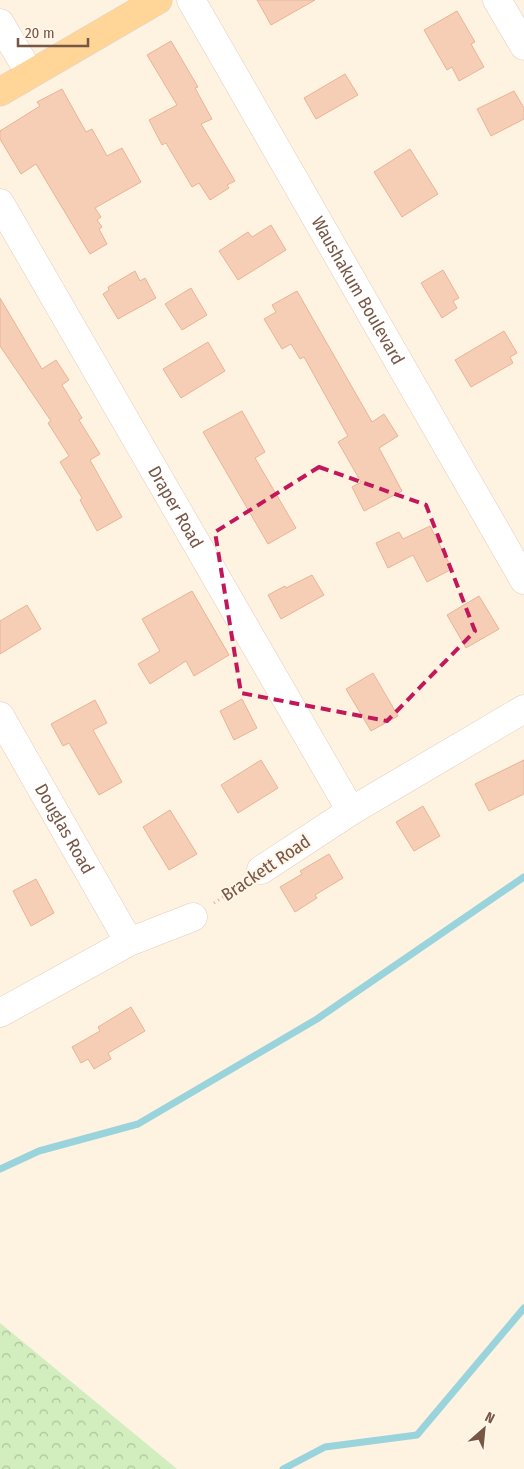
<svg xmlns="http://www.w3.org/2000/svg" width="524" height="1469" viewBox="0 0 524 1469" font-family="'Fira Sans Condensed',sans-serif">
<style>
.forest{fill:url(#forest-crowns)}
.lines{fill:none;stroke-linecap:round;stroke-linejoin:round}
.stream{stroke:#99d3dc;stroke-width:7}
.building{fill:#f6ceb6;stroke:#eab495}
.minor-casing{stroke:#e3cebc;stroke-width:29}
.major-casing{stroke:#dcd3cf;stroke-width:29}
.path{stroke:#dbb199;stroke-width:3;stroke-dasharray:1 4;stroke-linecap:butt}
.minor{stroke:#fff;stroke-width:28}
.major{stroke:#ffd697;stroke-width:28}
.marked{fill:none;stroke:#c2185b;stroke-width:4;stroke-dasharray:10 6;stroke-linejoin:round}
.labels{text-anchor:middle;stroke-width:4;stroke-linejoin:round;paint-order:stroke}
.street-label{font-size:18px;fill:#785645;stroke:#fff6e9}
</style>
<defs>
<pattern id="forest-crowns" width="20" height="18" patternUnits="userSpaceOnUse" patternTransform="scale(1.25)"><rect width="20" height="18" fill="#d2edbe"/><path d="M2 6a3 3 0 1 1 6 0M12 15a3 3 0 1 1 6 0" fill="none" stroke="#afc39c"/></pattern>
</defs>
<rect width="100%" height="100%" fill="#fef2e1"/>
<path class="forest" d="M0,1323l177,146h-177z"/>
<g class="lines">
<g class="stream">
<path d="M0,1169l39,-18 99,-27 179,-105 207,-142"/>
<path d="M283,1469l42,-22 92,-12 107,-127"/>
</g>
</g>
<g class="building">
<path d="M257,0h58l-44,25z"/>
<path d="M457,11l18,31 -4,2 13,23 -25,14 -7,-14 -5,3 -23,-40z"/>
<path d="M171,41l27,46 -3,1 17,31 -11,5 34,57 -8,4 2,3 -19,12 -11,-17 -7,4 -26,-44 -4,2 -13,-25 28,-15 -30,-50z"/>
<path d="M345,74l13,21 -42,24 -12,-21z"/>
<path d="M62,89l24,43 6,-3 15,27 15,-8 19,34 -46,26 6,9 -4,3 5,7 -3,2 8,15 -17,10 -54,-90 -15,10 -21,-35v-8l40,-25 -3,-4z"/>
<path d="M514,91l10,17v11l-33,17 -14,-27z"/>
<path d="M410,149l28,45 -36,23 -28,-45z"/>
<path d="M271,225l15,25 -48,30 -19,-29 29,-19 4,5z"/>
<path d="M443,270l16,28 -6,3 4,7 -15,10 -21,-35z"/>
<path d="M135,271l5,10 5,-3 11,20 -38,21 -15,-25 6,-4 -1,-3z"/>
<path d="M191,288l16,27 -25,15 -17,-26z"/>
<path d="M297,291l75,131 12,-8 14,22 -19,12 23,43 -38,20 -12,-24 9,-5 -23,-40 10,-6 -44,-79 -4,2 -9,-15 -9,5 -18,-30 12,-7 -4,-7z"/>
<path d="M0,298l42,71 14,-9 13,20 -7,5 20,33 -3,2 21,34 -10,6 32,57 -25,14 -17,-31 2,-2 -22,-36 9,-6 -21,-33 3,-2 -51,-75z"/>
<path d="M504,331l13,22 -7,4 3,6 -42,24 -16,-27z"/>
<path d="M208,342l17,29 -44,27 -18,-29z"/>
<path d="M242,411l23,41 -10,6 41,70 -28,16 -65,-112z"/>
<path d="M430,526l22,43 -25,13 -14,-27 -25,13 -12,-25 23,-11 4,7z"/>
<path d="M312,575l12,20 -43,24 -13,-24 17,-9 1,2z"/>
<path d="M192,591l37,64 -35,21 -8,-15 -36,23 -12,-20 22,-13 -18,-32z"/>
<path d="M479,596l20,33 -33,19 -19,-33z"/>
<path d="M27,605l14,24 -41,25v-33z"/>
<path d="M373,673l25,43 -27,15 -25,-42z"/>
<path d="M242,699l15,29 -23,12 -14,-29z"/>
<path d="M95,700l12,23 -14,7 29,52 -23,13 -30,-52 -6,3 -12,-22z"/>
<path d="M261,760l17,28 -40,25 -17,-28z"/>
<path d="M524,760v34l-35,17 -14,-27z"/>
<path d="M423,806l17,30 -26,15 -18,-29z"/>
<path d="M170,810l27,44 -28,16 -26,-43z"/>
<path d="M329,854l14,24 -28,17 2,3 -22,14 -15,-25 22,-13 -2,-3z"/>
<path d="M36,879l18,34 -23,13 -18,-35z"/>
<path d="M131,1007l14,24 -37,22 3,6 -17,10 -6,-10 -7,4 -9,-16 28,-16 -2,-4z"/>
</g>
<g class="lines">
<g class="minor-casing">
<g id="minor">
<path id="s1" d="M191,0l333,580"/>
<path d="M497,0l27,46"/>
<path d="M0,23l30,51"/>
<path id="s2" d="M0,203l351,608"/>
<path id="s3" d="M0,716l129,226"/>
<path d="M261,870l90,-59 173,-102"/>
<path d="M0,1013l129,-71 64,-25"/>
</g>
</g>
<g class="major-casing">
<path id="major" d="M0,92l158,-92"/>
</g>
<path class="path" d="M214,903l28,-19"/>
<use href="#minor" class="minor"/>
<use href="#major" class="major"/>
</g>
<path class="marked" d="M319,467l107,38 49,126 -88,90 -146,-28 -26,-161z"/>
<g class="labels">
<g class="street-label">
<text dy="6" stroke="none"><textPath href="#s1" startOffset="335">Waushakum Boulevard</textPath></text>
<text dy="6" stroke="none"><textPath href="#s2" startOffset="351">Draper Road</textPath></text>
<text dy="6" stroke="none"><textPath href="#s3" startOffset="130">Douglas Road</textPath></text>
<text transform="translate(266 868) rotate(-34)" y="6">Brackett Road</text>
</g>
</g>
<g transform="translate(484 1429) rotate(27)" stroke="#fff6e9" stroke-width="4" paint-order="stroke">
<path d="M0-4L9 19L0 12L-9 19Z" fill="#785645"/>
<text y="-8" font-size="14" font-weight="bold" text-anchor="middle" fill="#785645">N</text>
</g>
<path d="M18 38v8h70v-8" fill="none" stroke="#785645" stroke-width="2.5"/>
<text x="25" y="38" font-size="15" fill="#785645" stroke="#fff6e9" stroke-width="4" paint-order="stroke">20 m</text>
</svg>
